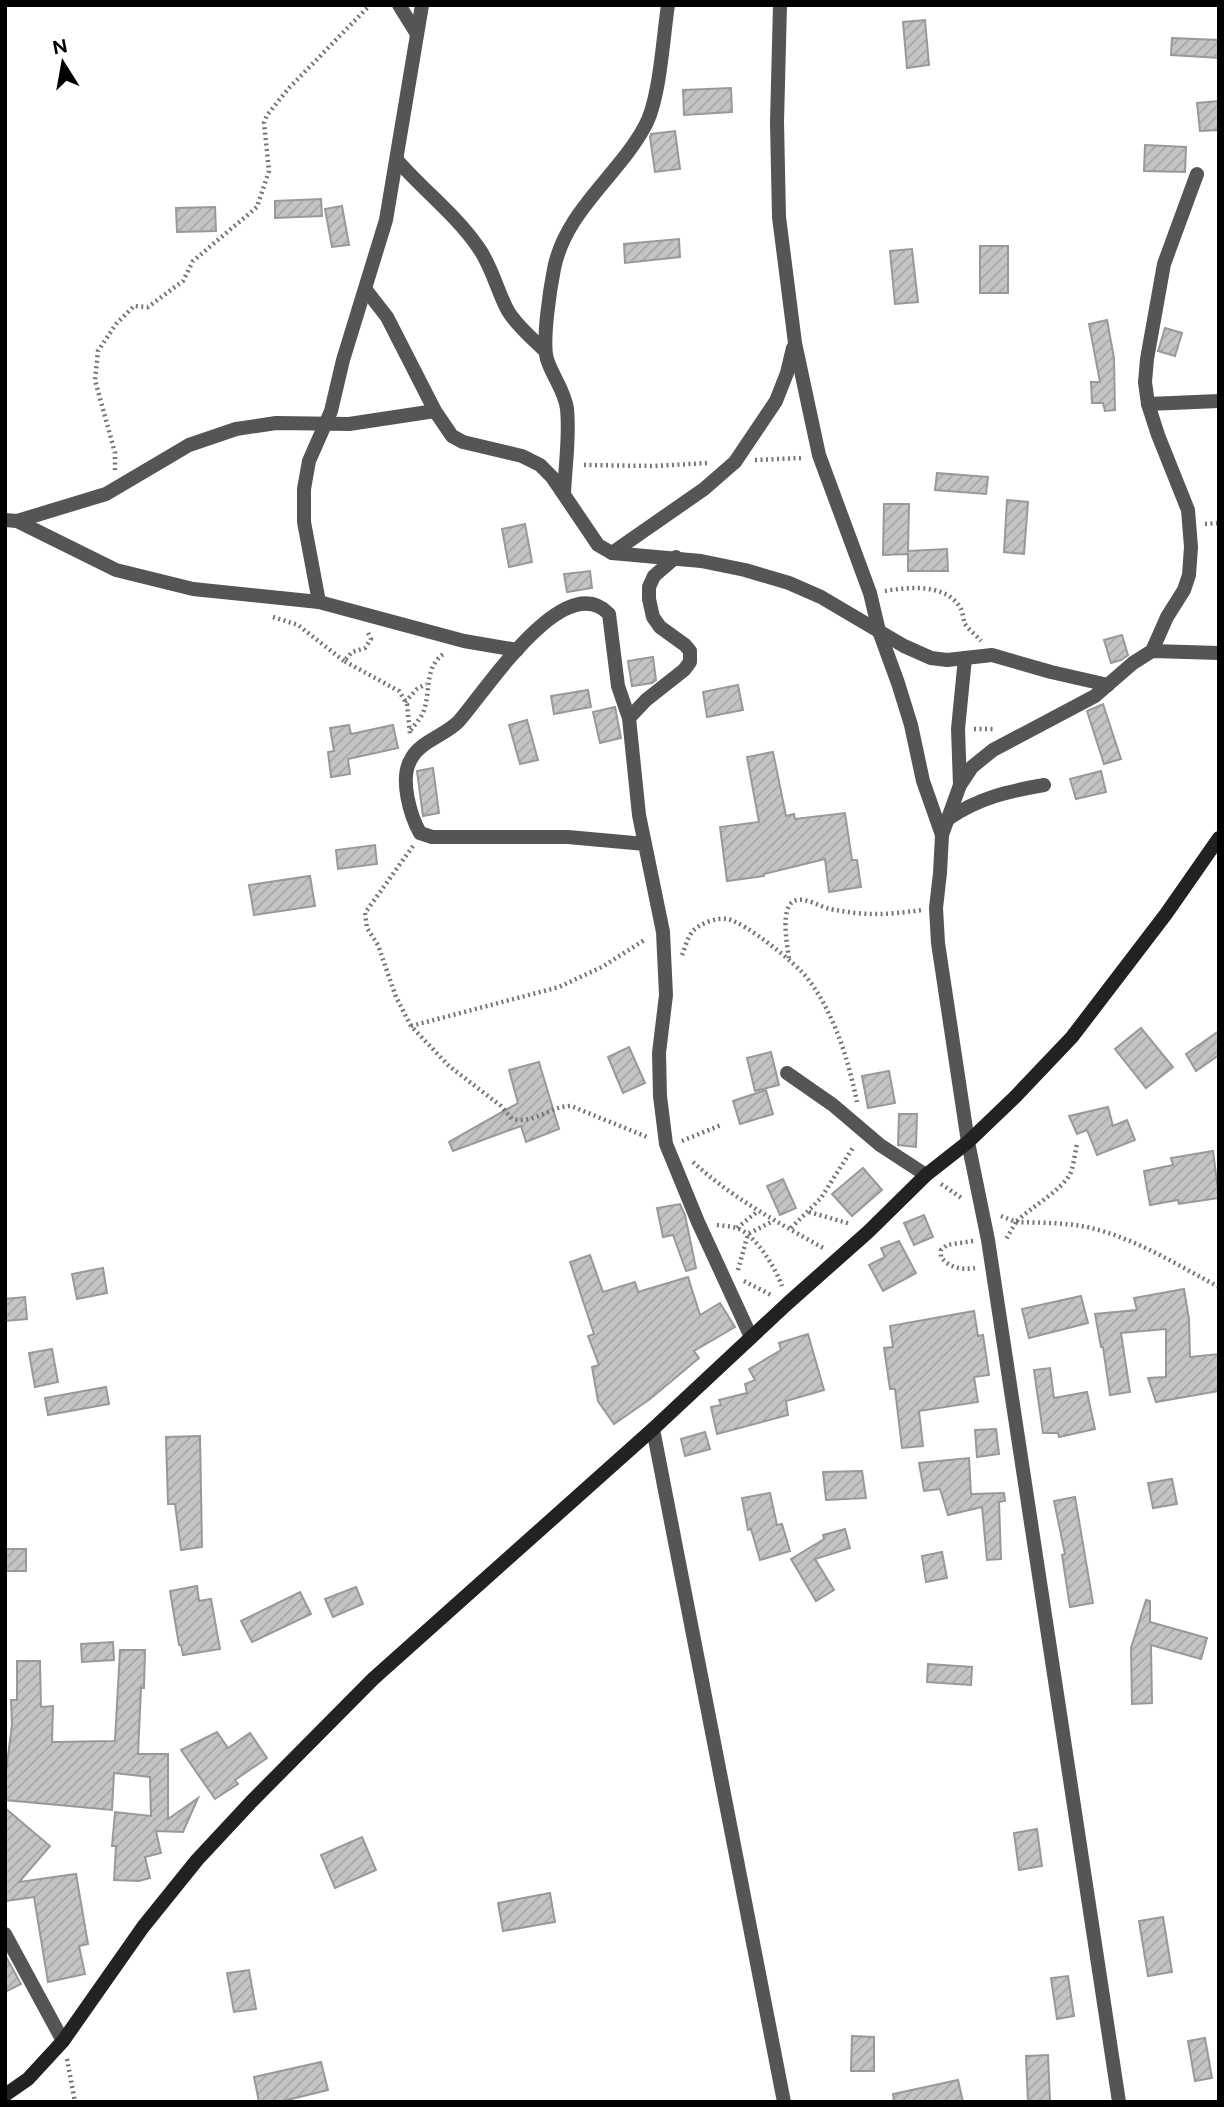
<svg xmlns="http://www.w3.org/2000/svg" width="1224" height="2107" viewBox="0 0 1224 2107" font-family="Figtree,sans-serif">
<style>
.building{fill:url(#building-hatch);stroke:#999;stroke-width:2}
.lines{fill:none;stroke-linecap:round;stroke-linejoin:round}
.path{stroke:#777;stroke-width:4.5;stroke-dasharray:2 3.5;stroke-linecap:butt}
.street{stroke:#555;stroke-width:14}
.secondary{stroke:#222;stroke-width:14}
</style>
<defs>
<pattern id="building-hatch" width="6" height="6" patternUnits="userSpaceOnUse" patternTransform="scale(1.75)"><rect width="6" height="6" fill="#c4c4c4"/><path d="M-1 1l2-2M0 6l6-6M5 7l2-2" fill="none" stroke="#a7a7a7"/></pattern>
</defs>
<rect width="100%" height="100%" fill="#fff"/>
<g class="building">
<path d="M925,20l4,45 -22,3 -4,-46z"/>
<path d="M1172,38l47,2v18l-48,-3z"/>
<path d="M731,88l1,24 -48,3 -1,-25z"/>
<path d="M1219,101v29l-19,1 -3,-28z"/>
<path d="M675,131l5,38 -25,3 -5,-35 1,-3z"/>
<path d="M1145,145l41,2 -1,25 -41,-1z"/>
<path d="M321,199l1,17 -47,2v-17z"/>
<path d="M342,206l7,39 -17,2 -7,-38z"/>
<path d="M215,207l1,24 -39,1 -1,-24z"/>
<path d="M679,239l1,18 -55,6 -1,-19z"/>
<rect x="980" y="246" width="28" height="47"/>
<path d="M912,249l6,53 -23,2 -5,-53z"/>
<path d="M1107,320l7,38 1,52 -10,1 -2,-8h-11l-1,-21h9l-11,-58z"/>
<path d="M1165,328l17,5 -7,23 -17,-5z"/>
<path d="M937,473l51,4 -2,17 -51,-4z"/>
<path d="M1007,500l21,2 -4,52 -20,-2z"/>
<path d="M884,504h25l-1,47 39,-2 1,22h-40v-17l-25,1z"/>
<path d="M525,524l7,38 -23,5 -7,-38z"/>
<path d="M590,571l2,17 -25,4 -3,-18z"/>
<path d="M1122,635l6,20 -7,5 -10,3 -7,-23z"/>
<path d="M653,657l3,23 -4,3 -20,3 -4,-25z"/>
<path d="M738,685l5,25 -36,7 -4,-25z"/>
<path d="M588,690l3,17 -37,7 -3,-18z"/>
<path d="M1103,704l18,55 -17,5 -17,-53z"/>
<path d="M615,707l6,31 -21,5 -7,-31z"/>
<path d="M527,720l11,40 -18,4 -11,-39z"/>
<path d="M349,725l2,9 42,-9 5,23 -50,11 2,15 -19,3 -3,-25 6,-1 -4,-23z"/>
<path d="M773,752l13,64 8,-2 1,5 50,-6 7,47h5l4,27 -32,5 -4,-33 -61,15v2l-37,5 -7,-54 39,-5 -12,-65z"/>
<path d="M433,768l6,45 -16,3 -6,-45z"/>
<path d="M1101,771l5,21 -30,7 -6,-20z"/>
<path d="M375,845l2,19 -39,5 -2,-19z"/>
<path d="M310,876l5,30 -61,9 -5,-30z"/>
<path d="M1141,1028l32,39 -27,21 -31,-39z"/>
<path d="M1219,1031v24l-23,16 -10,-17z"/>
<path d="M629,1047l16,36 -22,10 -15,-36z"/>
<path d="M771,1052l8,33 -24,6 -8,-33z"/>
<path d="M539,1062l20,67 -33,13 -5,-16 -68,25 -4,-9 69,-39 -9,-33z"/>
<path d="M889,1071l6,32 -27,5 -6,-32z"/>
<path d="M766,1090l7,24 -33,10 -7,-23z"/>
<path d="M1108,1107l5,19 14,-6 8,20 -38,15 -10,-25 -10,4 -8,-18z"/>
<path d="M899,1114h18l-1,33 -18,-2z"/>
<path d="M1213,1151l6,47 -40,6 -1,-4 -28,5 -6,-34 29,-6 -2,-7z"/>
<path d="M863,1168l19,22 -30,26 -20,-22z"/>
<path d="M783,1179l13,29 -16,7 -13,-29z"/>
<path d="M680,1204l5,11 11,53 -10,3 -13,-36 -10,2 -6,-29z"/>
<path d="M924,1215l9,22 -19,8 -10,-22z"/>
<path d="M899,1241l17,32 -33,18 -14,-26 16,-8 -4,-9z"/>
<path d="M590,1255l13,37 32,-10 3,10 50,-15 12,38 20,-12 15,24 -41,24 5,7 -49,41 -36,25 -16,-23 -6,-34 7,-2 -11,-29 6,-2 -24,-72z"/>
<path d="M103,1268l4,25 -30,6 -5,-25z"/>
<path d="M1184,1289l5,30 1,38 29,-3v37l-63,11 -8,-24 18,-1v-48l-45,4 9,59 -20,3 -7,-48h-2l-6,-33 42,-4 -3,-12z"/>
<path d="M1081,1296l7,27 -59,15 -7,-29z"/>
<path d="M25,1297l2,22 -22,2v-22z"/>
<path d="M974,1311l4,25 5,-1 6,40 -15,2 4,25 -59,9 4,35 -21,2 -7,-59h-5l-6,-41 9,-1 -3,-21z"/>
<path d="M808,1334l16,56 -38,11 2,14 -71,19 -6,-27 10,-2 -2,-5 28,-7 -2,-9 10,-4 -6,-11 32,-19 -2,-7z"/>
<path d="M52,1349l6,33 -23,5 -6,-34z"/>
<path d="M1050,1368l4,30 33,-6 8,37 -36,8 -1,-4h-15l-9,-63z"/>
<path d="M106,1387l3,17 -61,11 -3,-17z"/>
<path d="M996,1429l3,25 -22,3 -2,-27z"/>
<path d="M705,1432l5,17 -25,7 -4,-17z"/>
<path d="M200,1436l2,111 -21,3 -6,-46h-7l-2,-67z"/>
<path d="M969,1458l2,36 33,-1 1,8 -6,1 2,57 -14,1 -5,-53 -34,8 -8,-26 -16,2 -5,-28z"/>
<path d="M862,1471l4,27 -40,2 -3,-28z"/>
<path d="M1172,1479l5,25 -24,4 -5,-25z"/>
<path d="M770,1493l7,32 5,-1 8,27 -30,9 -9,-31 -3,1 -6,-32z"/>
<path d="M1075,1497l18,106 -23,4 -8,-52 3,-1 -11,-53z"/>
<path d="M845,1529l5,19 -35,11 19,31 -18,11 -25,-42 33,-20 -1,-4z"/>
<rect x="5" y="1549" width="21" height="22"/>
<path d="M942,1552l5,26 -21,4 -4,-26z"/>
<path d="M197,1586l2,15 12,-2 9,50 -37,6 -2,-10h-2l-9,-54z"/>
<path d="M356,1587l7,17 -30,13 -8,-18z"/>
<path d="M300,1592l11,22 -59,28 -11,-21z"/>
<path d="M1146,1600l4,1v21l57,16 -6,21 -50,-14 1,58 -20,1 -1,-56z"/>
<path d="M113,1642l1,18 -32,2 -1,-18z"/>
<path d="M120,1650h25l-1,38h-3l-3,66h30v65l30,-21 -15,34 -27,-1 5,22 -16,4 5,21 -11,3 -25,-1 2,-34h-4l3,-34 36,4 -1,-39 -36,-4 -2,37 -107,-10v-21l7,-54 -1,-25h6v-39h23l1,46 12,-1 -1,36 63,-1z"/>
<path d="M928,1664l44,3 -1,18 -44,-3z"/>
<path d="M217,1732l11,16 22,-15 17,25 -32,22 3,4 -23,15 -34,-49z"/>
<path d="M5,1808l45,38 -31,36 57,-8 12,70 -9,2 6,28 -37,8 -14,-85 -29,4z"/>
<path d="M1037,1829l5,37 -23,4 -5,-37z"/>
<path d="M362,1837l14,33 -41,18 -14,-33z"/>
<path d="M550,1893l5,29 -52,9 -5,-28z"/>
<path d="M1163,1917l9,55 -24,4 -9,-55z"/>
<path d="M5,1955l16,29 -16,8z"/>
<path d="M249,1970l7,39 -22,3 -7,-39z"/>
<path d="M1068,1976l6,40 -17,3 -6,-41z"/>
<path d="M852,2036l22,1v34h-23z"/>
<path d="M1205,2038l7,40 -17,3 -7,-40z"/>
<path d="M1048,2055l2,47h-22l-2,-46z"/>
<path d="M321,2062l7,28 -49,12h-20l-5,-25z"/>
<path d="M958,2080l5,22h-69l-1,-8z"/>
</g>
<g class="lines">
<g class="path">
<path d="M755,460l47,-2"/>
<path d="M584,465l70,1 54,-3"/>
<path d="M115,470v-17l-20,-73 3,-29 18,-27 18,-18 14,1 35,-26 10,-20 64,-54 12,-36 -5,-48 3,-8 22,-27 81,-83"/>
<path d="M1205,524l14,-1"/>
<path d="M885,591c24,-4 59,-8 75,16 3,5 3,12 5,17 4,6 11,11 16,17"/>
<path d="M273,617l25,8 46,36"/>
<path d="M368,633l3,6 -6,9 -13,4 -8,9 55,30 8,13 3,30"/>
<path d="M405,702l12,-13 9,-5"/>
<path d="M974,729h20"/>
<path d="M411,730c4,-6 11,-13 13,-20 7,-20 0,-44 21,-57"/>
<path d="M413,846l-48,67 2,15 11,17 18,52 15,29 38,40 52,40 11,13c24,5 38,-13 59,-13l76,31"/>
<path d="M682,955c3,-7 6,-19 11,-24 6,-7 24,-14 34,-12 18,3 70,45 81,60 27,36 40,80 49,123"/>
<path d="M789,958c-2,-13 -9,-50 5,-57 10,-5 26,6 36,8 36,7 56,6 92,1"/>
<path d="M411,1026l148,-39 43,-20 44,-28"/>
<path d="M682,1141l39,-16"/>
<path d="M693,1162c39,36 86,61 132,87"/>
<path d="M941,1184l22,15"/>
<path d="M809,1212l42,12"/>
<path d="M1001,1216l15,6 -10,17"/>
<path d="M1017,1221c15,-15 46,-31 54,-49 3,-9 4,-19 6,-28"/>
<path d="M1016,1222c29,1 58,0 86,9 41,12 79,36 117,56"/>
<path d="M717,1225c7,1 15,1 22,4 18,8 37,40 43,57"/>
<path d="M737,1228l21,-17"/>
<path d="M791,1228l30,-30 33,-52"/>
<path d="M973,1241l-26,4 -6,5v7c9,11 20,13 34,11"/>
<path d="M738,1270l10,-36 25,-13"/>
<path d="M744,1281l29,15"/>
<path d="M67,2059l8,43"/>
</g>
<g class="street">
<path d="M399,5l18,29"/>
<path d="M780,5l-3,117 2,95 16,126 24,112 51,138 9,38 19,52 13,42 12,56 19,54 -2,38 -4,35 2,35 30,199 20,98 131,862"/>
<path d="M397,160c26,30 58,54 81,87 14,19 19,44 30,64 9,15 25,28 37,40"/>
<path d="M366,290l21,27 48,94 17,25 11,6 59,14 18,9 12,12 46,68 14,8 89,8 44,9 44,13 32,14 83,49 27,12 16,2 45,-5 59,17 57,13"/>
<path d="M1148,404l71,-3"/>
<path d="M564,494c1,-27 6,-58 3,-85 -2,-18 -15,-33 -20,-50 -5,-18 3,-70 7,-90 11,-58 65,-94 91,-143 15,-27 18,-89 23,-121"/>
<path d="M5,520l12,1 99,49 77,19 126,13 145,39 53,9"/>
<path d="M17,521l89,-27 83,-49 47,-16 40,-6 73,1 86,-13"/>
<path d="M612,553l92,-64 31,-27 41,-61 11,-28 6,-25"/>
<path d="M319,602l-15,-80v-33l5,-28 22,-50 12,-51 43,-140 36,-215"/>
<path d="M1152,651l15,-34 17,-27 5,-15 2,-28 -3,-37 -30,-75 -10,-31 -3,-22 2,-23 17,-95 33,-90"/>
<path d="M629,718l17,-18 38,-30 6,-8v-11l-5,-6 -25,-18 -7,-10 -4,-18v-12l5,-11 22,-19"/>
<path d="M960,785l-2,-56 7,-71"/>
<path d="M948,819c30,-21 61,-28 96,-34"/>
<path d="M942,835l18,-50 12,-18 21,-17 102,-54 38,-33 19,-12 67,2"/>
<path d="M645,844l-77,-7h-136l-12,-4c-10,-18 -20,-53 -10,-72 9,-20 35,-25 49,-40 26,-29 105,-154 150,-107l9,72 11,32 10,97 24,117 3,63 -7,58 1,43 6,48 32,78 53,115"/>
<path d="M787,1073l46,32 47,40 46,30"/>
<path d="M653,1429l131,673"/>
<path d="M5,1934l58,107"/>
</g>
<path class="secondary" d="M5,2095l23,-16 35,-38 80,-114 54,-67 54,-58 122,-123 280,-250 135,-126 80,-71 58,-57 42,-33 48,-46 56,-59 94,-123 53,-76"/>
</g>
<rect width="1224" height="2107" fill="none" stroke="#000000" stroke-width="14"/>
<g transform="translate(63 63) rotate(349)" stroke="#ffffff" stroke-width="5" paint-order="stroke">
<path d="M0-5L12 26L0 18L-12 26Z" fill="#000000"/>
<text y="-10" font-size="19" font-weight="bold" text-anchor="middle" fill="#000000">N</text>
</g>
</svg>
